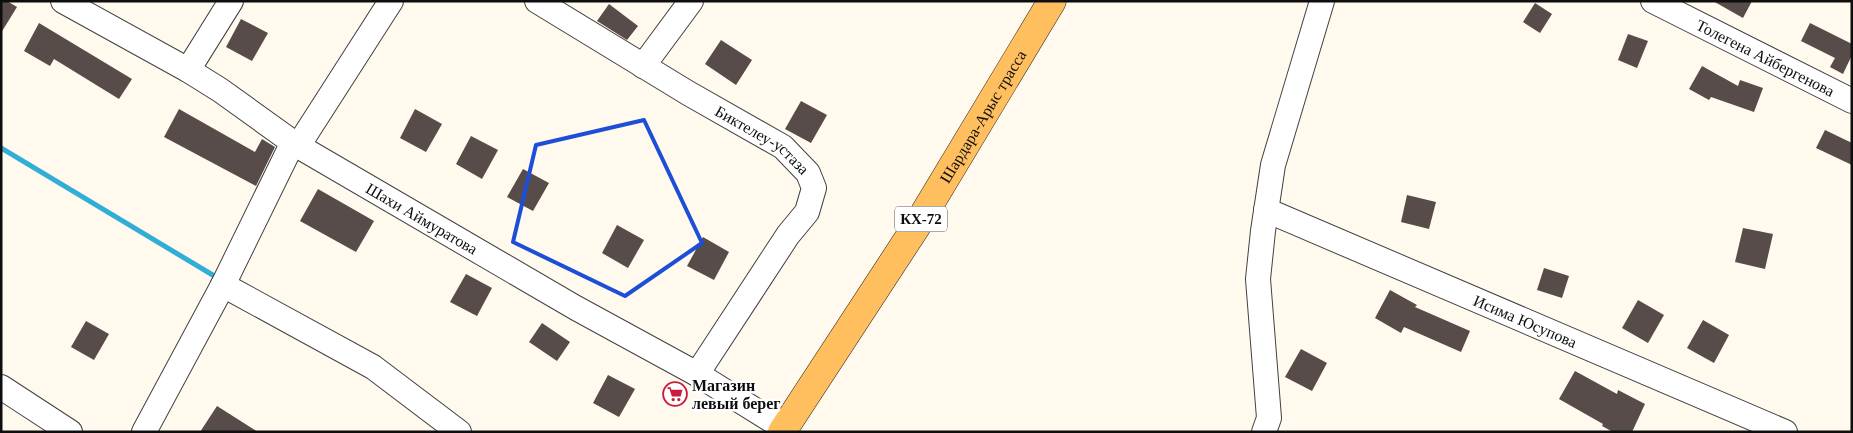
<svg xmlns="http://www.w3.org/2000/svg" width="1853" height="433" viewBox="0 0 1853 433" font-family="'Times New Roman',serif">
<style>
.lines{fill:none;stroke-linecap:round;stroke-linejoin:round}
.stream{stroke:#31aed6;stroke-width:5}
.building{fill:#574c49}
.minor-casing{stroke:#414141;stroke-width:26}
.major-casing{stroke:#1f1f1f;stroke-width:29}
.minor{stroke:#fff;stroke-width:24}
.major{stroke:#ffbf5e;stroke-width:28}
.marked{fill:none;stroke:#1d4ed8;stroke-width:4;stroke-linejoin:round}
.labels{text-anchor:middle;stroke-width:5;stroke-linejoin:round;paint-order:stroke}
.shield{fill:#fff;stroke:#565656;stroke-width:1}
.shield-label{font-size:15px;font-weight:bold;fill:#0e0e0e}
.street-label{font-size:16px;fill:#0e0e0e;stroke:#fff}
.poi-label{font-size:16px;font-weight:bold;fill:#0e0e0e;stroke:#fff;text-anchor:start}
</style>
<rect width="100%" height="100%" fill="#fff9ee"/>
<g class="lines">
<path class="stream" d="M1,148l215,129 -3,4"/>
</g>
<g class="building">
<path d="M1,1h6l10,6 -16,26z"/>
<path d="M1713,1h39l-9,17z"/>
<path d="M1535,3l17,11 -12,19 -17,-11z"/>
<path d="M609,4l29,22 -11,14 -30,-19z"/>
<path d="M241,19l27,14 -16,28 -26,-14z"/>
<path d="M39,23l93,56 -13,20 -65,-40 -4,7 -26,-15z"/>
<path d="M1810,23l42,21v11l-9,19 -13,-7 5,-9 -34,-17z"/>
<path d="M1628,34l20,7 -11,27 -19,-8z"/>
<path d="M721,40l31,20 -16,25 -31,-21z"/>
<path d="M1702,66l36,20 2,-6 23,8 -9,24 -43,-15 -2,3 -20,-11z"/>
<path d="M801,101l26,14 -16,28 -26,-14z"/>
<path d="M179,109l76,43 7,-13 13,8 -19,39 -92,-49z"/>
<path d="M415,109l27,15 -16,28 -26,-14z"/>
<path d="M1825,130l27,13v22l-36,-17z"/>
<path d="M471,136l27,14 -16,29 -26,-15z"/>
<path d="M523,169l26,14 -16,28 -26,-14z"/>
<path d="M318,189l56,32 -18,31 -56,-31z"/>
<path d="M1407,195l29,7 -7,27 -28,-7z"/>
<path d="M617,225l27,15 -16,28 -26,-15z"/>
<path d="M1743,228l30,6 -8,35 -30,-7z"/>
<path d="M703,237l26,15 -15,28 -27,-14z"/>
<path d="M1544,268l25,8 -7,22 -25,-8z"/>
<path d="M466,274l26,14 -15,28 -27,-14z"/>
<path d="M1390,290l27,15 -2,2 55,24 -9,21 -57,-25 -3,6 -26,-15z"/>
<path d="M1638,300l26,15 -16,28 -26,-15z"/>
<path d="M1703,320l26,15 -15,28 -27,-15z"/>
<path d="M86,321l23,13 -15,26 -23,-13z"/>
<path d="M542,323l28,19 -13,19 -28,-19z"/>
<path d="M1301,349l26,14 -15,28 -27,-14z"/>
<path d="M1575,371l42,23 1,-4 27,14 -13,28h-19l-11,-6 1,-2 -44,-25z"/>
<path d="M608,375l27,14 -16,28 -26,-14z"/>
<path d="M217,406l41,26h-58z"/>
</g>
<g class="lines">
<g class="minor-casing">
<g id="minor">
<path id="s1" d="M63,1l125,69 32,20 78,56 278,162 121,66 87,54"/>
<path id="s2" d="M537,1l151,92 95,54 25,26 6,15 -7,24 -19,23 -91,139"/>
<path id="s3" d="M1653,1l199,100"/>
<path d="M643,66l48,-65"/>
<path d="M188,70l43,-69"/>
<path d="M298,146l93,-145"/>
<path id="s4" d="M1266,210l519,222"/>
<path d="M223,285l150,82 86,65"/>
<path d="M1,387l69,45"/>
<path d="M144,432l79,-147 70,-143"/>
<path d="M1264,432l5,-14 -11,-139 5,-48 10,-66 49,-164"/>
</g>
</g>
<g class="major-casing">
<g id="major">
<path id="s5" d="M782,432l134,-205 136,-226"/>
</g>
</g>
<use href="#minor" class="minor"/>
<use href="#major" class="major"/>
</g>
<path class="marked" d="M644,120l58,123 -77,53 -112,-54 23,-97z"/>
<defs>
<g id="supermarket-ring" transform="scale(1.25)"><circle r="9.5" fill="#fff" stroke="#c71c3f" stroke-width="1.5"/><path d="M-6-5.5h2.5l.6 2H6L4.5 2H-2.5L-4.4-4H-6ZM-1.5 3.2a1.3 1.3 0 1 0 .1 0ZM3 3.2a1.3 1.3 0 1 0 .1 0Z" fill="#c71c3f"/></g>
</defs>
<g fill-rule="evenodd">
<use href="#supermarket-ring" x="675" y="394"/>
</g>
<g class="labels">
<rect class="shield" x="895" y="206.5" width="52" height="25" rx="4"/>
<g class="shield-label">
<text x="921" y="224">КХ-72</text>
</g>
<g class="street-label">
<text dy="6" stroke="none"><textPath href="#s3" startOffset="126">Толегена Айбергенова</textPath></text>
<text dy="6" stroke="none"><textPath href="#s5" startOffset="374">Шардара-Арыс трасса</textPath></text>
<text dy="6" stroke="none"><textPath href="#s2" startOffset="265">Биктелеу-устаза</textPath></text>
<text dy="6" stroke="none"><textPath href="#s1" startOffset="420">Шахи Аймуратова</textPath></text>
<text dy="6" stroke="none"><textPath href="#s4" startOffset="282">Исима Юсупова</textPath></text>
</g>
<g class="poi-label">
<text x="692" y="391">Магазин<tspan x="692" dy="18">левый берег</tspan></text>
</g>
</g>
<rect width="1853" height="433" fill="none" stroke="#0e0e0e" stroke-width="5"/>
</svg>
